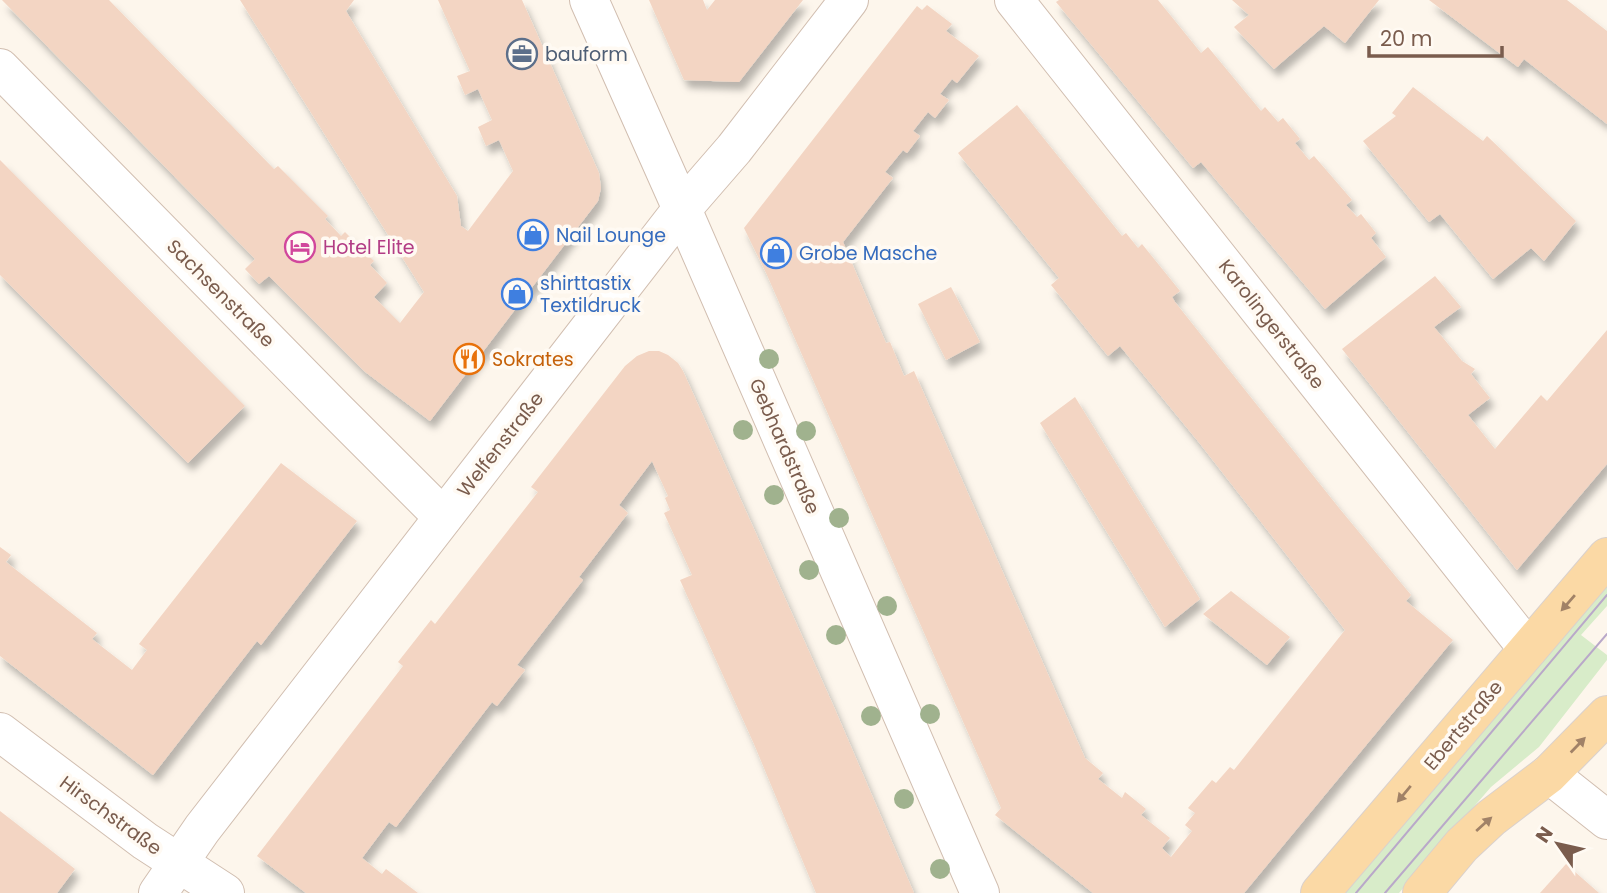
<svg xmlns="http://www.w3.org/2000/svg" width="1607" height="893" viewBox="0 0 1607 893" font-family="Poppins,sans-serif">
<style>
.green{fill:#d8ecc9}
.building{fill:#f3d5c3;filter:url(#shadow)}
.lines{fill:none;stroke-linecap:round;stroke-linejoin:round}
.minor-casing{stroke:#d1beb0;stroke-width:40}
.major-casing{stroke:#dad1cd;stroke-width:40}
.minor{stroke:#fff;stroke-width:38}
.major{stroke:#fbd9a5;stroke-width:38}
.tram{stroke:#b9a8c9;stroke-width:2}
.tree{fill:#a0b28e}
.oneway{fill:#a18267}
.labels{text-anchor:middle;stroke-width:7;stroke-linejoin:round;paint-order:stroke}
.service-label{font-size:19px;fill:#4e5e75;stroke:#fffaf3;text-anchor:start}
.shop-label{font-size:19px;fill:#366cbe;stroke:#fffaf3;text-anchor:start}
.hotel-label{font-size:19px;fill:#b23c85;stroke:#fffaf3;text-anchor:start}
.street-label{font-size:19px;fill:#7a5c4d;stroke:#fffaf3}
.food-label{font-size:19px;fill:#c56008;stroke:#fffaf3;text-anchor:start}
</style>
<defs>
<filter id="shadow"><feDropShadow dx="4.5" dy="8" stdDeviation="3.5" flood-color="#0004"/></filter>
</defs>
<rect width="100%" height="100%" fill="#fdf6ec"/>
<path class="green" d="M1607,579v27l-26,29 26,20v5l-68,87 -48,40 -92,106h-58z"/>
<g class="building">
<path d="M2,0h107l165,169 4,-3 50,50 -3,3 16,17 4,-4 29,29 -4,4 17,18 -13,14 26,26 24,-31 -184,-292h114l-8,11 111,185 4,30 7,5 45,-60 -14,-31 -13,6 -8,-19 14,-7 -14,-31 -13,6 -8,-19 13,-5 -32,-71h84l77,173 2,15 -3,13 -168,220 -66,-50 -95,-95 -10,8 -14,-15 10,-10z"/>
<path d="M649,0h54l4,10 8,-10h88l-64,82 -55,-2z"/>
<path d="M1059,0h99l43,53 7,-6 53,64 4,-4 13,15 5,-4 17,21 -5,4 14,17 5,-4 38,44 -6,5 11,12 4,-3 15,19 -5,5 15,19 -61,52 -124,-147 -8,6 -137,-166z"/>
<path d="M1232,0h147l-34,43 -21,-17 -50,43 -40,-42 15,-12z"/>
<path d="M1429,0h138l40,31v93l-83,-65 -6,8z"/>
<path d="M927,5l25,19 -6,7 33,25 -22,27 -5,-4 -12,15 9,6 -14,18 -7,-6 -15,19 7,5 -13,17 -4,-3 -18,22 8,6 -50,64 43,101 4,-1 14,34 10,-5 171,387 18,15 -5,6 24,19 3,-6 21,17 -5,6 29,23 -8,10 9,9 21,-26 -7,-6 10,-12 -7,-5 24,-28 4,3 14,-16 4,3 111,-140 -144,-185 -81,-99 -12,10 -57,-71 8,-7 -101,-125 59,-48 105,131 4,-3 12,15 4,-4 38,47 -8,6 3,5 164,206 72,87 -5,6 47,39 -209,253h-151l-98,-78 6,-7 -234,-533 -23,-47 173,-222 5,4z"/>
<path d="M1413,87l70,54 4,-5 89,85 -32,40 -13,-13 -38,31 -53,-65 -11,8 -66,-81 33,-25 -4,-3z"/>
<path d="M0,160l245,246 -57,57 -188,-188z"/>
<path d="M1435,276l26,31 -27,20 28,34 13,8 -4,5 19,24 -22,17 27,34 46,-54 6,6 60,-71v134l-90,106 -175,-221z"/>
<path d="M951,287l29,55 -34,18 -28,-56z"/>
<path d="M649,351h10l9,4 10,8 5,8 151,336 80,186h-98l-62,-149 -74,-164 12,-5 -28,-62 6,-3 -5,-12 3,-2 -16,-35 -33,44 9,8 -49,64 4,3 -66,85 8,5 -28,36 -5,-4 -96,125 -7,-5 -27,36 20,16 4,-5 32,24h-112l-49,-37 146,-190 -5,-4 33,-42 4,4 103,-132 -7,-5 94,-121 12,-10z"/>
<path d="M1075,397l125,202 -35,28 -125,-204z"/>
<path d="M281,463l76,58 -96,124 -4,-4 -104,134 -153,-119v-109l11,8 -5,7 91,71 -5,6 40,31 15,-20 -8,-6z"/>
<path d="M1231,591l59,46 -23,28 -64,-51z"/>
<path d="M0,811l75,58 -18,24h-57z"/>
<path d="M1566,864l33,29h-59z"/>
</g>
<g class="lines">
<g class="minor-casing">
<g id="minor">
<path d="M589,0l93,209 298,684"/>
<path d="M1014,0l514,649"/>
<path d="M0,68l333,339 110,110"/>
<path d="M0,732l145,109 80,52"/>
<path d="M1549,774l58,46"/>
<path d="M158,893l44,-64 480,-620 52,-60 115,-149"/>
</g>
</g>
<g class="major-casing">
<g id="major">
<path d="M1320,893l287,-336"/>
<path d="M1422,893l40,-48 29,-27 58,-44 58,-59"/>
</g>
</g>
<use href="#minor" class="minor"/>
<use href="#major" class="major"/>
<g class="tram">
<path d="M1356,893l251,-298"/>
<path d="M1385,893l222,-259"/>
</g>
</g>
<g class="tree">
<circle cx="769" cy="359" r="10"/>
<circle cx="743" cy="430" r="10"/>
<circle cx="806" cy="431" r="10"/>
<circle cx="774" cy="495" r="10"/>
<circle cx="839" cy="518" r="10"/>
<circle cx="809" cy="570" r="10"/>
<circle cx="887" cy="606" r="10"/>
<circle cx="836" cy="635" r="10"/>
<circle cx="930" cy="714" r="10"/>
<circle cx="871" cy="716" r="10"/>
<circle cx="904" cy="799" r="10"/>
<circle cx="940" cy="869" r="10"/>
</g>
<defs><path id="oneway-solid" d="M-6-.8H1V-3.2L6.5 0L1 3.2V.8H-6Z" transform="scale(1.75)"/></defs>
<g class="oneway">
<use href="#oneway-solid" transform="translate(1568 603) rotate(131)"/>
<use href="#oneway-solid" transform="translate(1578 745) rotate(-46)"/>
<use href="#oneway-solid" transform="translate(1404 794) rotate(130)"/>
<use href="#oneway-solid" transform="translate(1484 824) rotate(-42)"/>
</g>
<defs>
<g id="office-ring" transform="scale(1.575)"><circle r="9.5" fill="#fffaf3" stroke="#5c6f8a" stroke-width="1.5"/><path d="M-6-3h4V-5.5h4V-3h4V5H-6ZM-1-4.5V-3h2v-1.5ZM-6 0V1H6V0Z" fill="#5c6f8a"/></g>
<g id="shop-ring" transform="scale(1.575)"><circle r="9.5" fill="#fffaf3" stroke="#3f7fe0" stroke-width="1.5"/><path d="M-5-2.5h2.3a2.7 3.5 0 0 1 5.4 0H5L5.5 6h-11ZM-1.5-2.5h3a1.5 2.3 0 0 0-3 0Z" fill="#3f7fe0"/></g>
<g id="hotel-ring" transform="scale(1.575)"><circle r="9.5" fill="#fffaf3" stroke="#d1479c" stroke-width="1.5"/><path d="M-6-4.5h1.5V1H6V5H4.5V3h-9V5H-6ZM-4 0a1.8 1.8 0 1 1 3.6 0ZM.5 0V-2.5h3Q6-2.5 6 0Z" fill="#d1479c"/></g>
<g id="restaurant-ring" transform="scale(1.575)"><circle r="9.5" fill="#fffaf3" stroke="#e8710a" stroke-width="1.5"/><path d="M-5-6h1v4h1v-4h1v4h1v-4h1v5L-1.5 .5V6h-2V.5L-5-1ZM5-6V6H3V1.5H1.5Q1.5-4 5-6Z" fill="#e8710a"/></g>
</defs>
<g fill-rule="evenodd">
<use href="#office-ring" x="522" y="54"/>
<use href="#shop-ring" x="533" y="235"/>
<use href="#hotel-ring" x="300" y="247"/>
<use href="#shop-ring" x="776" y="253"/>
<use href="#shop-ring" x="517" y="294"/>
<use href="#restaurant-ring" x="469" y="359"/>
</g>
<g class="labels">
<g class="service-label">
<text x="545" y="61">bauform</text>
</g>
<g class="shop-label">
<text x="556" y="242">Nail Lounge</text>
<text x="799" y="260">Grobe Masche</text>
<text x="540" y="290">shirttastix<tspan x="540" dy="22">Textildruck</tspan></text>
</g>
<g class="hotel-label">
<text x="323" y="254">Hotel Elite</text>
</g>
<g class="street-label">
<text transform="translate(221 293) rotate(45)" y="7">Sachsenstraße</text>
<text transform="translate(1272 324) rotate(52)" y="7">Karolingerstraße</text>
<text transform="translate(500 444) rotate(-52)" y="7">Welfenstraße</text>
<text transform="translate(785 446) rotate(66)" y="7">Gebhardstraße</text>
<text transform="translate(1463 725) rotate(-50)" y="7">Ebertstraße</text>
<text transform="translate(111 815) rotate(36)" y="7">Hirschstraße</text>
</g>
<g class="food-label">
<text x="492" y="366">Sokrates</text>
</g>
</g>
<g transform="translate(1558 844) rotate(304)" stroke="#fffaf3" stroke-width="5" paint-order="stroke">
<path d="M0-5L12 26L0 18L-12 26Z" fill="#7a5c4d"/>
<text y="-10" font-size="19" font-weight="bold" text-anchor="middle" fill="#7a5c4d">N</text>
</g>
<path d="M1369 46v10h133v-10" fill="none" stroke="#7a5c4d" stroke-width="3.5"/>
<text x="1380" y="46" font-size="21" fill="#7a5c4d" stroke="#fffaf3" stroke-width="5" paint-order="stroke">20 m</text>
</svg>
